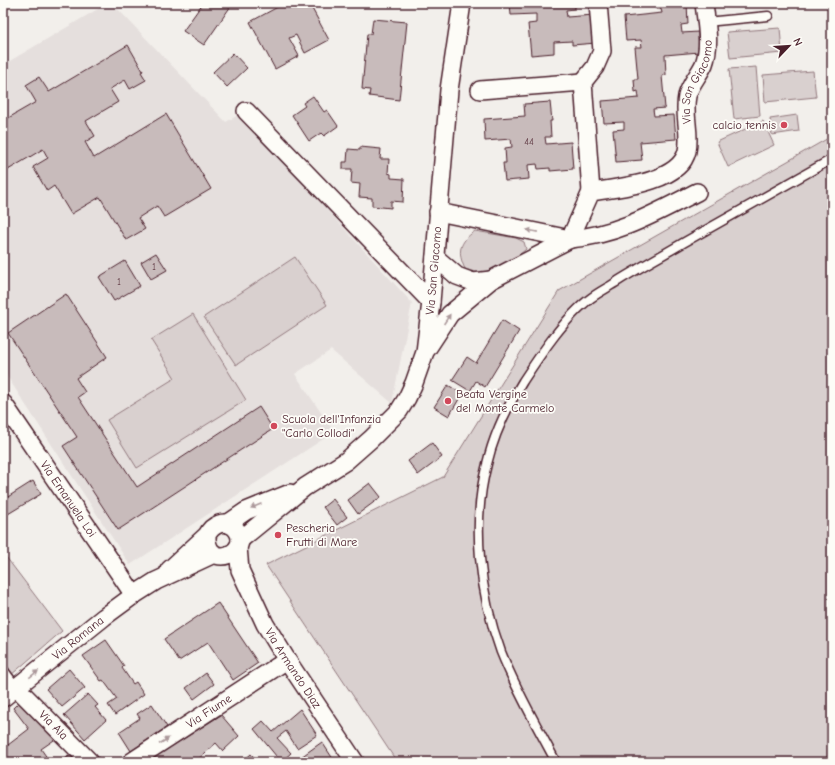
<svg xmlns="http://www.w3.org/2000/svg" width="835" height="765" viewBox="0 0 835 765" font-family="'Comic Neue',sans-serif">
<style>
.built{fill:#e5dfdd}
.green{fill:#d9d0cf;stroke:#92787d}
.building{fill:#c8bbbb;stroke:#4a1f2b}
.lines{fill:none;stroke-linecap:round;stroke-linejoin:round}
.service-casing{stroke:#4a1f2b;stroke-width:11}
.minor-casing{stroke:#4a1f2b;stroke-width:20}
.service{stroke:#fdfcf7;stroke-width:8}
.minor{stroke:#fdfcf7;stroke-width:17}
.oneway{fill:#ac999b}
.poi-dot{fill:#d1495b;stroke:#fdfcf7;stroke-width:1.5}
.labels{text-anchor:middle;stroke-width:3.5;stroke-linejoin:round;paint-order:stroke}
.number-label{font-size:10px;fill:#6a464f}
.street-label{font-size:12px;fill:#4a1f2b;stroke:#fdfcf7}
.poi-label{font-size:12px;fill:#4a1f2b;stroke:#fdfcf7;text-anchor:start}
</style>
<rect width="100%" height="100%" fill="#f2efeb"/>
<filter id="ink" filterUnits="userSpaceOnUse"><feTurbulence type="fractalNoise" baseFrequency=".025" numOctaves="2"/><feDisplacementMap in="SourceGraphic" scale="8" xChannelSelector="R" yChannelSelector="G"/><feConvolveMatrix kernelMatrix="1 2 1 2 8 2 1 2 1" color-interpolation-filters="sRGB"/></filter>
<g filter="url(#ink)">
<path class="built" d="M108,3h4l114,119 14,-8 172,189 -20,100 -61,-53 -36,24 39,58 -204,133 -127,-195v-305z"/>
<g class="green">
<path d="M780,28l2,25 -52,5 -3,-26z"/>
<path d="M756,67l4,49 -26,3 -5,-50z"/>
<path d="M813,71l3,26 -51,5 -2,-27z"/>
<path d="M797,115l2,16 -27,4 -2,-16z"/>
<path d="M763,121l11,24 -46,22 -11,-25z"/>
<path d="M832,136v626h-435l-131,-197 177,-88 116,-186z"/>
<path d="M475,231l41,7 8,4 2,7c-6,6 -31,23 -39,24 -8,1 -15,-2 -22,-4 -8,-17 -6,-27 10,-38z"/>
<path d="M295,257l32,48 -91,60 -32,-48z"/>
<path d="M193,314l53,86 -109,68 -30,-48 68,-42 -24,-38z"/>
<path d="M3,553l59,78 -59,51z"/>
</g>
<g class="building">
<path d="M203,3h30l-29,42 -21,-14z"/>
<path d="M285,3h24l20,37 -24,13 -9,-18 -7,3 10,18 -24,13 -25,-47z"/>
<path d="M510,3h65v6l-9,1 1,7 27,-2 2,28 -24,2v-4l-18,1v11l-23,2 -3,-31 8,-1v-9l-25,1z"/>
<path d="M656,3h31l1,21 -7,1 1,8 16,-1 1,20 -34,3 1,20 -4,1 3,32 -12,1 1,7 20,-1 2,24 -36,3 2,18 -26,2 -3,-32 11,-1v-7l-20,1 -2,-22 37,-3 -1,-7 -3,1 -1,-13h4l-3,-32h7l-1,-7 -15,1 -2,-24 38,-4 -1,-4h-5z"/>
<rect x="745" y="3" width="13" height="2"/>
<path d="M828,3h4v28h-2z"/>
<path d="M373,19l34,3 -8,78 -30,-4 1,-6 -8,-1 5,-55h4z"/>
<path d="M128,45l15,26 -2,1 5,8 -16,9 -5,-9 -15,9 8,13 -32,19 9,15 -10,6 9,16 72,-44 45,75 -47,28 -7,-11 -19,12 7,11 -19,11 -26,-43 -29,17 -17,-28 -7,5 -14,-24 15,-9 -5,-9 -40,24v-52l33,-19 -10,-17 13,-8 10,15z"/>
<path d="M233,53l14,15 -20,19 -14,-15z"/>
<path d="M313,96l11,16 3,-2 11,16 -14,10 -3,-3 -12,8 -17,-26 13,-9 -2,-3z"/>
<path d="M550,102l2,19h-2l1,16h-6l1,7 25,-2 2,27 -23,2v-3l-12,1 -1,-5 -9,1 1,14 -24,2 -2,-18h3l-1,-15 7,-1 -1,-8 -26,2 -1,-22 41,-3 -1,-12z"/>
<path d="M360,147l21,2 -1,10h9l-1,14 3,1v4l13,1 -1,23 -12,-1v7l-19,-2v-8l-13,-1 1,-13 -9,-1 1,-14h-9v-7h4l1,-13 12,1z"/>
<path d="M156,253l11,17 -16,9 -10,-17z"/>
<path d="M125,261l15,25 -26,15 -15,-24z"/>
<path d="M66,294l41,63 -31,21 9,14 -7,5 59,90 122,-80 14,22 -155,101 -55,-84 14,-9 -69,-104z"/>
<path d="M502,320l17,11 -34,56 -9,-6 -6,10 -18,-11 15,-23 9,6z"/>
<path d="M448,385l14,9 -13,22 -15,-9z"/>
<path d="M432,443l10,14 -24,18 -10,-14z"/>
<path d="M33,481l8,13 -38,23v-17z"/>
<path d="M370,483l11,14 -23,17 -10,-14z"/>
<path d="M333,499l14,18 -10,8 -14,-18z"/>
<path d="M218,603l40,60 -25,17 -25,-38 -29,19 -15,-22z"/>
<path d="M106,640l18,26 -2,2 11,16 3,-2 8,12 -29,21 -7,-10 9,-6 -14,-19 -2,1 -18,-25z"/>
<path d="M69,669l16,19 -23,19 -16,-18z"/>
<path d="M206,673l8,11 -20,15 -8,-11z"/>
<path d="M88,694l10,11 -3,2 11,13 -21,19 -21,-24z"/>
<path d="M21,700l36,38 -16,11 9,13h-47v-23l5,6 21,-16 -16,-21z"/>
<path d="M152,704l15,23 -36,24 -12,-19 21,-14 -3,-4z"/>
<path d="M300,709l17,26 -20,13 -11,-17 -9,7 14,15 -10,9 -27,-33 9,-8 10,11z"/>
<path d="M221,715l18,21 -16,15 -7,-8 -21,19h-48z"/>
<path d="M322,742l13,20h-41z"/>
<path d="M251,754l7,8h-16z"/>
<path d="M71,755l7,7h-18z"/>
</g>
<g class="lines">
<g class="service-casing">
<g id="service">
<path d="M706,22l62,-6"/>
<path d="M3,669l14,19"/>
<path d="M556,762c-19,-36 -40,-72 -55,-110 -21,-57 -30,-128 -14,-188 7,-30 20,-57 36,-83 17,-26 43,-65 68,-83 8,-6 18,-11 27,-17 21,-13 43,-25 65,-38 50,-28 99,-56 149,-84"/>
</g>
</g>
<g class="minor-casing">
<g id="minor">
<path d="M480,90l103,-8"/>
<path d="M246,111l185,191"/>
<path d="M591,192l-8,-110 12,-15 7,-16 -4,-48"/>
<path d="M438,212l132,27c48,-4 85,-26 127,-47"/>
<path id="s1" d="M570,239l21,-47c26,-4 89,-9 96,-41 4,-18 -4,-36 0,-55 3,-12 12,-21 17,-32 7,-19 2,-42 0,-61"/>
<path d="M435,257l22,19 16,6 18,-2"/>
<path d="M427,349l23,-35 41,-34 79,-41"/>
<path id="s2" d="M3,403l131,192"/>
<path d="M227,524l19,-13 44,-18"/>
<path id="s3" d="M240,540l65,-53 41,-26 25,-22 28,-28 8,-13 7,-15 11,-31 6,-50 18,-212 13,-87"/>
<path id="s4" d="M238,547l2,23 25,54 22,36 68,102"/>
<path d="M169,570l38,-35c5,-10 18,-17 28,-7 21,24 -30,45 -28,7"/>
<path id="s5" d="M17,688l73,74"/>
<path id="s6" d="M3,698l101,-81 30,-22 22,-14 58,-27"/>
<path id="s7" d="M131,762l156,-102"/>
</g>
</g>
<use href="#service" class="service"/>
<use href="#minor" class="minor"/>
</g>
<defs><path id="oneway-solid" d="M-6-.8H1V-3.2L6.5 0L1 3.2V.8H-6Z"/></defs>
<g class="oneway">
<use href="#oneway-solid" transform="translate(532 231) rotate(-169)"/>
<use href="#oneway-solid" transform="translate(447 319) rotate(-56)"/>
<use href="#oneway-solid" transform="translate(256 506) rotate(157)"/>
<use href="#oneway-solid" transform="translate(34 674) rotate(-38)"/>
<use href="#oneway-solid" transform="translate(164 741) rotate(-33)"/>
</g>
</g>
<g class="poi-dot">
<circle cx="784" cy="125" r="4"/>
<circle cx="448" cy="401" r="4"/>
<circle cx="274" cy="426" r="4"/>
<circle cx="278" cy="535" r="4"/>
</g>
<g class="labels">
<g class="number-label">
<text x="529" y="145">44</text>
<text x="154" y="270">1</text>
<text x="119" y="285">1</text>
</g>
<g class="street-label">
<text dy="4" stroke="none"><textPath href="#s1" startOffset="233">Via San Giacomo</textPath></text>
<text dy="4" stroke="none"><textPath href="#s3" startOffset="352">Via San Giacomo</textPath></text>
<text dy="4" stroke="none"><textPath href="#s2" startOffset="116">Via Emanuela Loi</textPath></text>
<text dy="4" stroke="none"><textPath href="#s6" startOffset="96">Via Romana</textPath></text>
<text dy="4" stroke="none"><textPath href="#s4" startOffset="135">Via Armando Diaz</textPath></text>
<text dy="4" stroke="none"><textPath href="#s7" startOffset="93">Via Fiume</textPath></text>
<text dy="4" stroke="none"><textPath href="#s5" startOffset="52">Via Ala</textPath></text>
</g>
<g class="poi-label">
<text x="776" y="129" text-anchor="end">calcio tennis</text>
<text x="456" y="398">Beata Vergine<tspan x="456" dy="14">del Monte Carmelo</tspan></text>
<text x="282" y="423">Scuola dell'Infanzia<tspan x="282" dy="14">"Carlo Collodi"</tspan></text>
<text x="286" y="532">Pescheria<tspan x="286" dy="14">Frutti di Mare</tspan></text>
</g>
</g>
<rect width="835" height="765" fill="none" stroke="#fdfcf7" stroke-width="16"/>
<rect x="8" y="8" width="819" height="749" fill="none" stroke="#4a1f2b" stroke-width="1.5" filter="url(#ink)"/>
<g transform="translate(789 46) rotate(65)" stroke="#fdfcf7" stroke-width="3" paint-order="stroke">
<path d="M0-3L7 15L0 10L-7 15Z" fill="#4a1f2b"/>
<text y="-6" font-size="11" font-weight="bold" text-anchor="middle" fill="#4a1f2b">N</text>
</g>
</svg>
